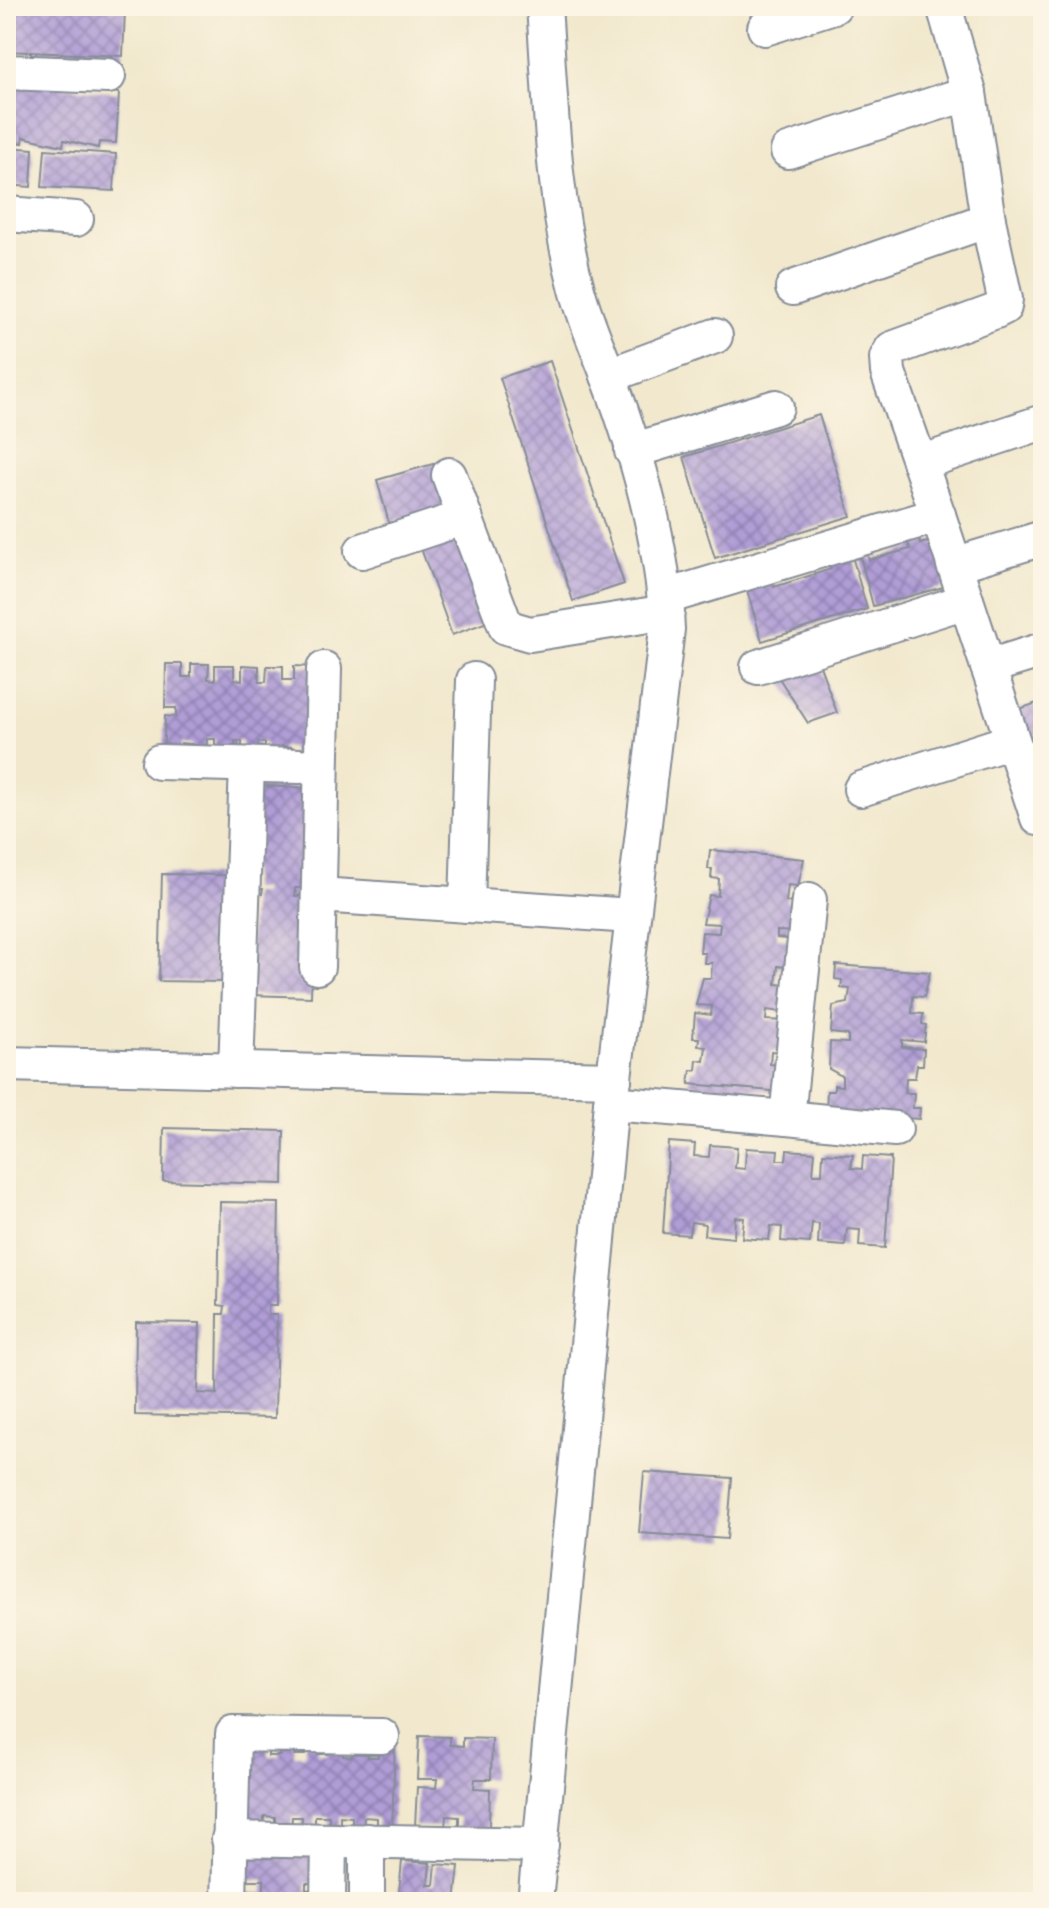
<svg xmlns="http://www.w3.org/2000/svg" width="1049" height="1908" viewBox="0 0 1049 1908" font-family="'Balsamiq Sans',sans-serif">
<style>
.building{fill:url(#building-cross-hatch)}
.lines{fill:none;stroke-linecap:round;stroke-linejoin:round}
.minor-casing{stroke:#868c96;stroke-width:38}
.minor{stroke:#fff;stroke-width:34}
</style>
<defs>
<pattern id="building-cross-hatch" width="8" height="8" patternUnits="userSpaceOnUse" patternTransform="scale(2)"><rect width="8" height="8" fill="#b09dd6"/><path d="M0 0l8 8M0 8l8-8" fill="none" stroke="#8e80b1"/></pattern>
</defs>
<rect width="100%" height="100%" fill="#fcf5e5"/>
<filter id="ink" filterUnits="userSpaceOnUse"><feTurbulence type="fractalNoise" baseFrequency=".0125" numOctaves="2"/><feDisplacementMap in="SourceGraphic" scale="16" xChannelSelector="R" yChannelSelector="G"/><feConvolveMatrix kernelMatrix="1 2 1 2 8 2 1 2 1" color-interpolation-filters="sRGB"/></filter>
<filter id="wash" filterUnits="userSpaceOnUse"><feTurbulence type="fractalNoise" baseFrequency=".006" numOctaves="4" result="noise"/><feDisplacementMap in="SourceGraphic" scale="32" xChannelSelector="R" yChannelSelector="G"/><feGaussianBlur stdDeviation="1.8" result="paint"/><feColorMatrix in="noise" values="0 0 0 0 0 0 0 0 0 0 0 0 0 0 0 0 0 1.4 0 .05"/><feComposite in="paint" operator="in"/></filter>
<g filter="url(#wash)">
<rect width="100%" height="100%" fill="#f1e8cd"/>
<g id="blocks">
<g class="building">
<path d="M6,6h106l-1,3 14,1 -2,46 -117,-5z"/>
<path d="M6,80l113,13 -3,50 -17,-1 -1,6 -34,-8 -1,6 -40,-9v6l-17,-1z"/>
<path d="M6,147l27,2 -2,38 -25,-2z"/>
<path d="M45,149l71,5 -2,37 -72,-4z"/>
<path d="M550,361l74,223 -51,17 -73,-223z"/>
<path d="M819,415l32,101 -136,42 -31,-101z"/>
<path d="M440,462l12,44 -63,17 -12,-43z"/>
<path d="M459,525l34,95 -41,15 -34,-95z"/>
<path d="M918,537l2,7 15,-4 12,46 -74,20 -14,-54 7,-1 3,9 41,-11 -3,-9z"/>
<path d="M852,556l15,53 -105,32 -16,-54 26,-7 2,7 57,-18 -2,-7z"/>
<path d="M818,660l19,53 -29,10 -31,-48z"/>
<path d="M166,664h16v13h9v-13h18l-1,15 7,1v-15h19v14l8,1v-15l17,1v16h7l1,-16h16v14h11v-14l24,1 -2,93 -25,-1 1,-12 -10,-1 -1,13h-16v-16l-7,-1 -1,16h-15v-17h-7v17h-20v-19h-8l-1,18h-14v-13l-11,-1v14h-18l2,-41 11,1v-9h-11z"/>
<path d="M1043,701v53l-7,2 -17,-47z"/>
<path d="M255,786l61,2 -2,100h-19v8h19l-3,101 -62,-2 3,-101h10l1,-5h-11z"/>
<path d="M710,850l94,9 -6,27 -10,-1 -2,17 11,1v29l-20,-1v7l20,2 -7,28 -12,-2 -2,18 13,1 2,28 -24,-3 -1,10 24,1 -6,31 -13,-1 -1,13 12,1 2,27 -95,-8 2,-14h5l1,-10 7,1 2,-14 -8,-1 1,-8h-6l2,-25 16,2 1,-9 -16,-1 7,-27h8l1,-15h-8l1,-10h-5l2,-21 17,1 1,-9 -17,-1 6,-28 9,1 1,-17 -8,-1 1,-9h-4z"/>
<path d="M162,874l64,1 -3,107 -64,-1z"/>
<path d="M836,965l94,7 -6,25 -11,-1 -1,17 11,1 -1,10 4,1 -2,17 -22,-2v7l22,2 -1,16h-6l-2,13h-9l-1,15h9l-1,15h7l-1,11 -93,-7 1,-21h7v-6l8,1v-10l-13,-7 1,-27 18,1v-8l-17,-2 2,-27 15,-3 2,-14 -9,-1 1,-8 -7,-1z"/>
<path d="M164,1128l120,3 -1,53 -120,-3z"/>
<path d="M669,1142l26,2 -1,12 15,1 1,-12 27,2 -2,21 10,1 1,-21 32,2 -1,10h9l1,-10 28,2 -2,22h9l1,-21 30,2 -2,13 11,1 1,-13 28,2 -6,90 -26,-2 1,-16 -13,-1 -2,17 -27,-2 1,-20 -7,-1 -2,20 -29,-2 1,-14 -11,-1 -2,14 -27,-2 2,-20 -9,-1 -1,21 -30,-3 1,-11 -14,-2 -2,13 -26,-2z"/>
<path d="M220,1202l59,1 -2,102h-9v10h9l-2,103 -140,-3 1,-93 64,1 -2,70 19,1 1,-80h6l1,-8 -7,-1z"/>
<path d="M644,1472l88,6 -5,61 -88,-6z"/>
<path d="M245,1735l24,1 -1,20h12l1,-20h14l-1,19h11v-18h14l-1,17h10l1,-17 14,1v18l9,1v-19l16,1v18h10v-18h17l-3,96h-15v-17l-13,-1 -1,17h-11v-17l-12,-1v17h-11v-17h-14v17l-14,-1 1,-15h-10l-1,15 -16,-1v-14l-11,-1v15l-21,-1z"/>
<path d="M419,1736l31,1v8l13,1v-8l29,1 -1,40h-16l-1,9 16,1 -1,39 -30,-1v-10l-13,-1 -1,11 -30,-1 2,-39 19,1 1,-9h-20z"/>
<path d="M245,1843l75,1 -1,39h-13v7h13v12h-75v-9h20v-13h-20z"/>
<path d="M402,1861l28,2 -2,22h6l2,-21 23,2 -4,36h-57z"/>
</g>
</g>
</g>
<g filter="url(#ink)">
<use href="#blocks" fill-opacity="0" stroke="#868c96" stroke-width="2"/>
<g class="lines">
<g class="minor-casing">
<g id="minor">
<path d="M765,28l69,-22"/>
<path d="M6,72l102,4"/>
<path d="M788,151l181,-58"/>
<path d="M6,214l70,5"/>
<path d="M793,288l195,-68"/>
<path d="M608,376l107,-40"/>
<path d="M632,451l144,-44"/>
<path d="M920,463l123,-41"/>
<path d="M449,475l57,152 24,7 137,-22"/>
<path d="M938,515l100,303"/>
<path d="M362,551l103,-34"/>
<path d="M954,565l89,-27"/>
<path d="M666,597l272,-82 -50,-143 -1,-14 5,-9 104,-38 8,-4 1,-8 -17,-79 -19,-127 -25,-87"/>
<path d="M758,667l208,-66"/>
<path d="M988,667l55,-17"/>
<path d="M159,762l141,4"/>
<path d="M861,789l151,-48"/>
<path d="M319,895l313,21"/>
<path d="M467,905l7,-225"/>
<path d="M317,967l7,-298"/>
<path d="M6,1064l608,15"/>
<path d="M236,1070l11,-305"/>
<path d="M611,1103l176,15 22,-218"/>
<path d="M787,1118l108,11"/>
<path d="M229,1839l312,6"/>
<path d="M229,1902l4,-168 149,2"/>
<path d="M328,1902l1,-61"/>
<path d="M367,1902v-61"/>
<path d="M535,1902l76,-799 56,-474c-4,-86 -29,-174 -59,-254 -11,-29 -23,-56 -31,-86 -25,-92 -26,-188 -33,-283"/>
</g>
</g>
<use href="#minor" class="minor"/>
</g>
</g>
<rect width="1049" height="1908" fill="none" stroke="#fcf5e5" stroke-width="32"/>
</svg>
